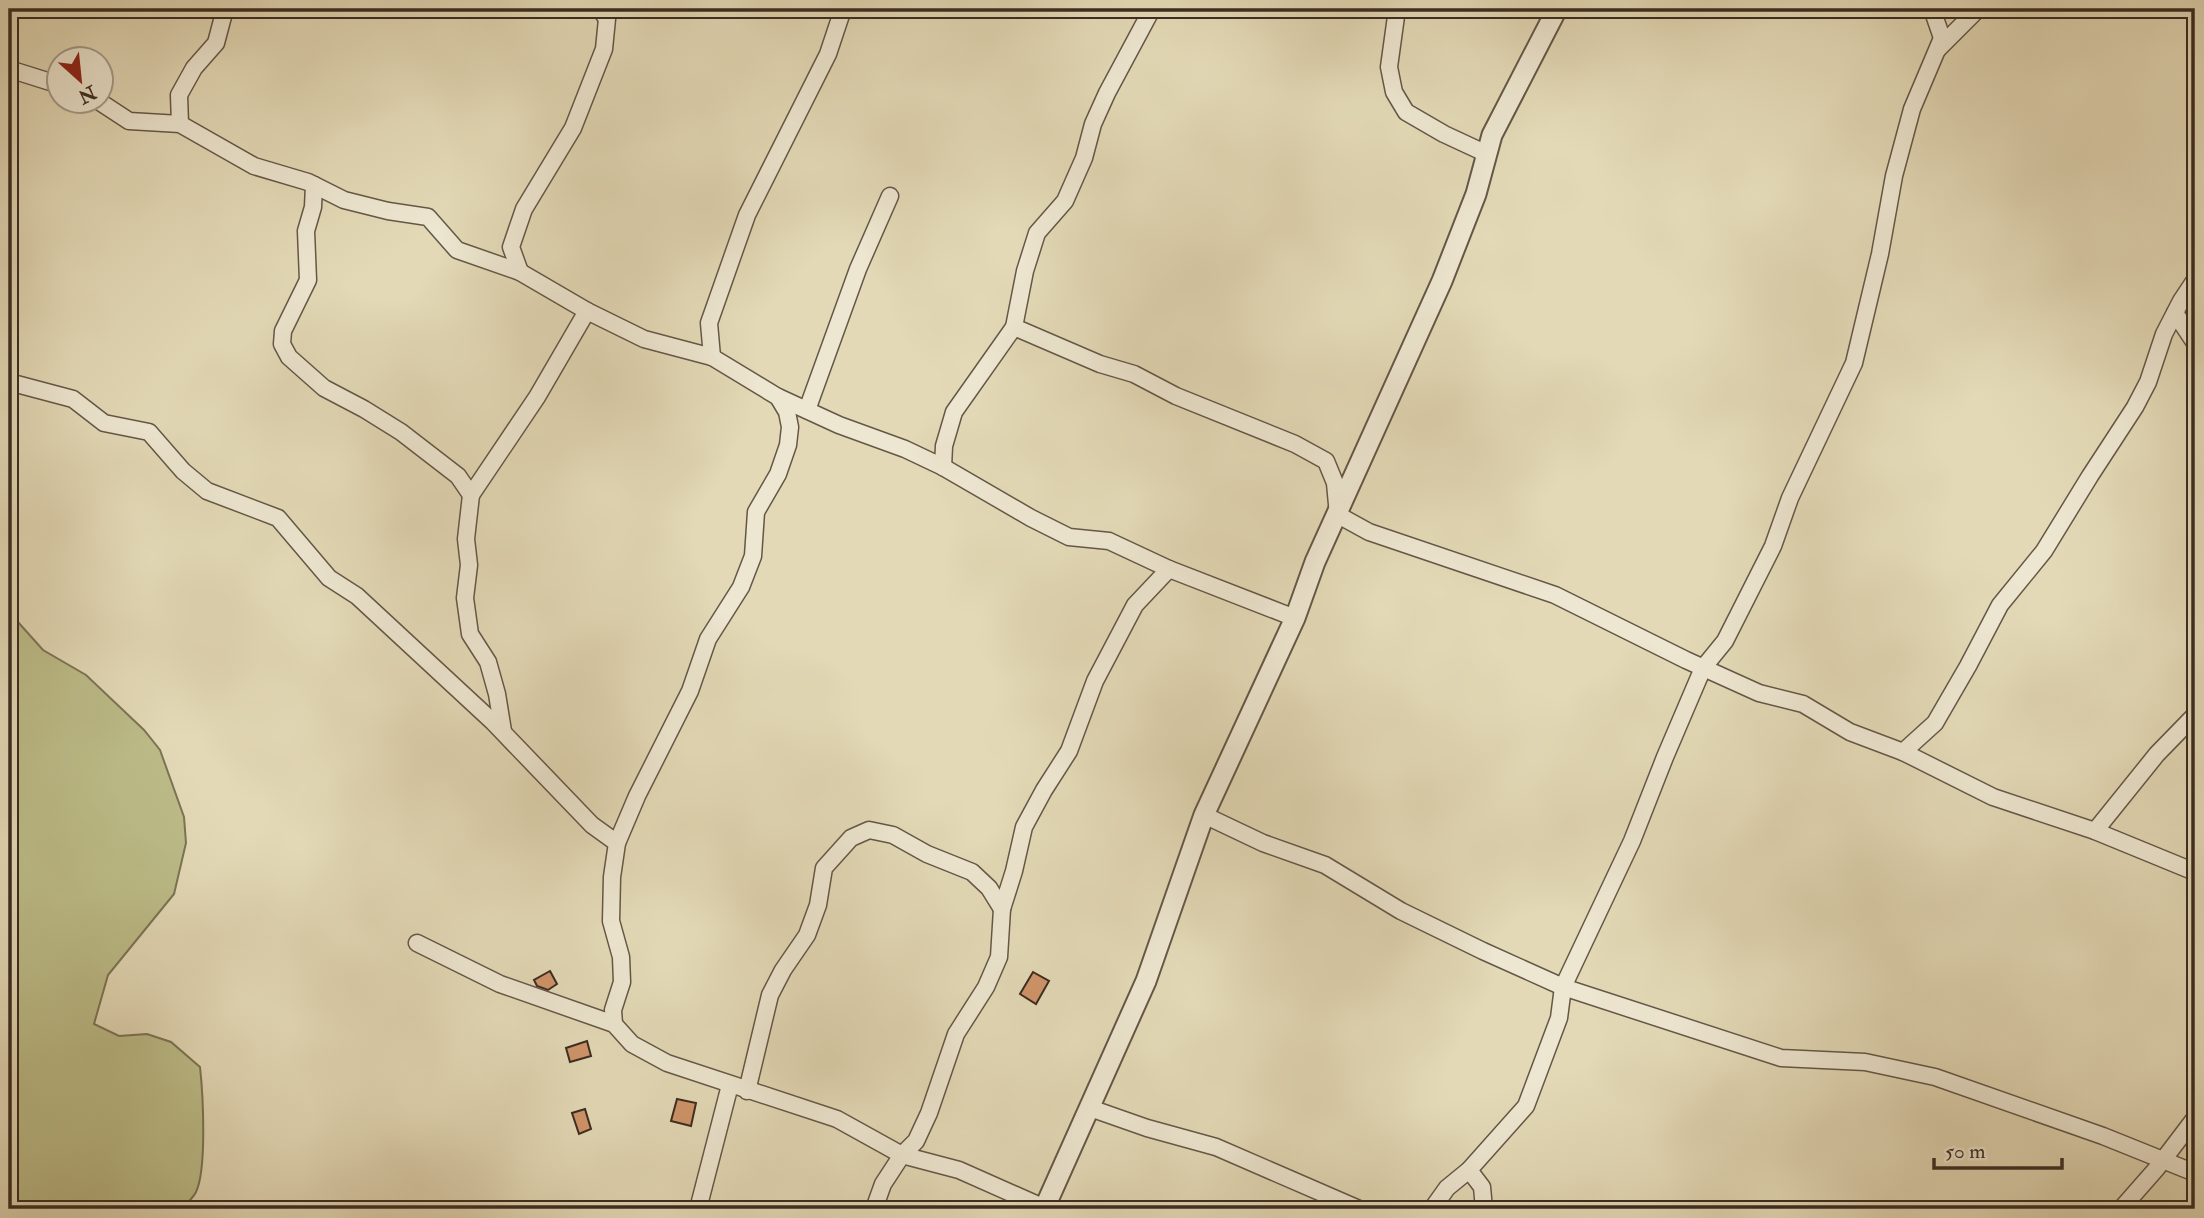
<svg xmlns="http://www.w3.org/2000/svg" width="2204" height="1218" viewBox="0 0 2204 1218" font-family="'IM FELL Double Pica',serif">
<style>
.grass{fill:#bcbc88;stroke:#7c7455;stroke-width:2}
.building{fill:#d0956a;stroke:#3b2c22;stroke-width:2}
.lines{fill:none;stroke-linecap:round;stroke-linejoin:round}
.minor-casing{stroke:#655747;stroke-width:19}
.tertiary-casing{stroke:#655747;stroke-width:23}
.minor{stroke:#ede6d0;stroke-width:16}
.tertiary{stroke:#ede6d0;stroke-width:19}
</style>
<rect width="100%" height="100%" fill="#e3d9b6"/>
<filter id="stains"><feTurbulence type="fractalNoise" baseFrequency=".00286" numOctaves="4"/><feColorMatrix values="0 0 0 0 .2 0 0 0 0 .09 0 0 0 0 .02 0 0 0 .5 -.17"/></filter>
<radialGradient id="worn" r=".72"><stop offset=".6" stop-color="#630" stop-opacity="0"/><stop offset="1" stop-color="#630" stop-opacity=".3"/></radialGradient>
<path class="grass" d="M9,612l34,38 43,25 58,55 16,20 24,67 2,26 -12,51 -66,81 -14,49 25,12 28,-2 24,8 29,25c3,27 7,102 -4,125 -3,6 -10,12 -14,17h-173z"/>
<g class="building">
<path d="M550,971l7,13 -9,6 -11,-4 -3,-6z"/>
<path d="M1033,972l16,9 -13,23 -16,-10z"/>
<path d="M587,1041l4,15 -21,6 -4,-14z"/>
<path d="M677,1099l19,4 -5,23 -20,-5z"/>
<path d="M585,1109l6,20 -12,5 -7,-21z"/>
</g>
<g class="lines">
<g class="minor-casing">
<g id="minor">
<path d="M1397,9l-8,58 5,25 12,20 38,22 43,20"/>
<path d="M1938,49l40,-40"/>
<path d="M9,69l51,16"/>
<path d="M100,102l29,19 51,3 74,42 54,16 36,18 44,11 40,6 29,33 63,22 67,39 57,28 68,18 66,40 61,28 66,24 38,18 88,51 38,19 40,4 60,28 126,49"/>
<path d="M180,124l-1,-29 15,-27 22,-25 9,-34"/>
<path d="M314,185l-1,22 -7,24 2,49 -25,51 -1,13 7,13 35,31 40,21 37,23 57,44 13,19 -5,44 3,26 -4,33 5,36 18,28 9,32 6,37"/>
<path d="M520,272l-9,-25 13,-38 49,-81 31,-79 3,-30 -7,-10"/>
<path d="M2175,313l20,30"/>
<path d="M1014,327l86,37 34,10 42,22 119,48 31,17 9,22 3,32 31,17 186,63 131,65 73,33 44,11 47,28 53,20 90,45 102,34 100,41"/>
<path d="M712,357l-3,-34 38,-108 81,-161 15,-45"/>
<path d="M9,382l64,17 31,24 45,9 34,39 24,20 71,27 51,60 28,18 136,126 99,103 25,18"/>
<path d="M807,410l51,-141 32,-73"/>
<path d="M943,467l1,-21 10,-34 60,-85 11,-56 12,-38 28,-32 19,-43 9,-34 14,-31 45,-84"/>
<path d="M471,495l66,-98 50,-86"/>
<path d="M1903,752l32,-29 33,-57 32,-61 44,-54 46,-75 45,-69 13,-25 16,-48 17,-33 14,-21"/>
<path d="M1204,815l59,28 62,22 76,46 82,40 80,36 218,71 84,4 70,15 168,59 92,37"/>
<path d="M2095,831l62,-77 38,-39"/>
<path d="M417,943l83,41 114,40 18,20 35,19 170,56 65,36 57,15 88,39"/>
<path d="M614,1024l-1,-14 9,-28 -1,-25 -10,-36 1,-44 5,-34 20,-47 53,-105 18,-52 33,-52 12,-31 3,-44 22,-38 10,-29 2,-18 -3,-15 -9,-15"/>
<path d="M747,1091l23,-96 13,-25 24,-35 11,-30 6,-37 27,-30 18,-8 24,5 34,19 45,18 17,16 13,21"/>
<path d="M1090,1108l57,20 69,19 143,62"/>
<path d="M1469,1170l13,17 2,22"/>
<path d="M698,1209l32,-124"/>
<path d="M874,1209l9,-25 19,-29 14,-14 13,-28 27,-79 30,-47 13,-30 3,-48 12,-38 10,-44 20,-37 25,-39 26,-70 40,-76 34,-36"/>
<path d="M1432,1209l15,-21 22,-18 57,-64 33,-88 4,-31 69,-146 33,-84 38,-89 22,-27 48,-95 17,-48 64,-135 26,-109 14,-78 18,-67 30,-71 -10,-29"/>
<path d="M2121,1209l36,-41 38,-50"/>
</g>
</g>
<g class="tertiary-casing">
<path id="tertiary" d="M1044,1209l102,-228 58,-166 91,-197 20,-56 127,-281 34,-87 16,-59 65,-126"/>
</g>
<use href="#minor" class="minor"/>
<use href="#tertiary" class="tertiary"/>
</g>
<rect width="2204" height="1218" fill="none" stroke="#e3d9b6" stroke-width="35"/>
<rect x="10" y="10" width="2183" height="1197" fill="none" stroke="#3b2c22" stroke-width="3.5"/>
<rect x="18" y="18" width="2169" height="1183" fill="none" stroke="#3b2c22" stroke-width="2"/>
<g transform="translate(80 80) rotate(153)"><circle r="33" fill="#ede6d0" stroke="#a69c8a" stroke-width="2"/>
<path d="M0-5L12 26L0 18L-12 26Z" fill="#8f2418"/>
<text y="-10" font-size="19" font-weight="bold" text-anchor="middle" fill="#3b2c22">N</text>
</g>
<path d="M1934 1158v10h128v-10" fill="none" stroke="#3b2c22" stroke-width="3.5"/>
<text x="1945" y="1158" font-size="21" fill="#3b2c22" stroke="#ede6d0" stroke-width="5" paint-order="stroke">50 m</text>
<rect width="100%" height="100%" filter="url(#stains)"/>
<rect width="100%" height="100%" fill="url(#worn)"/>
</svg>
